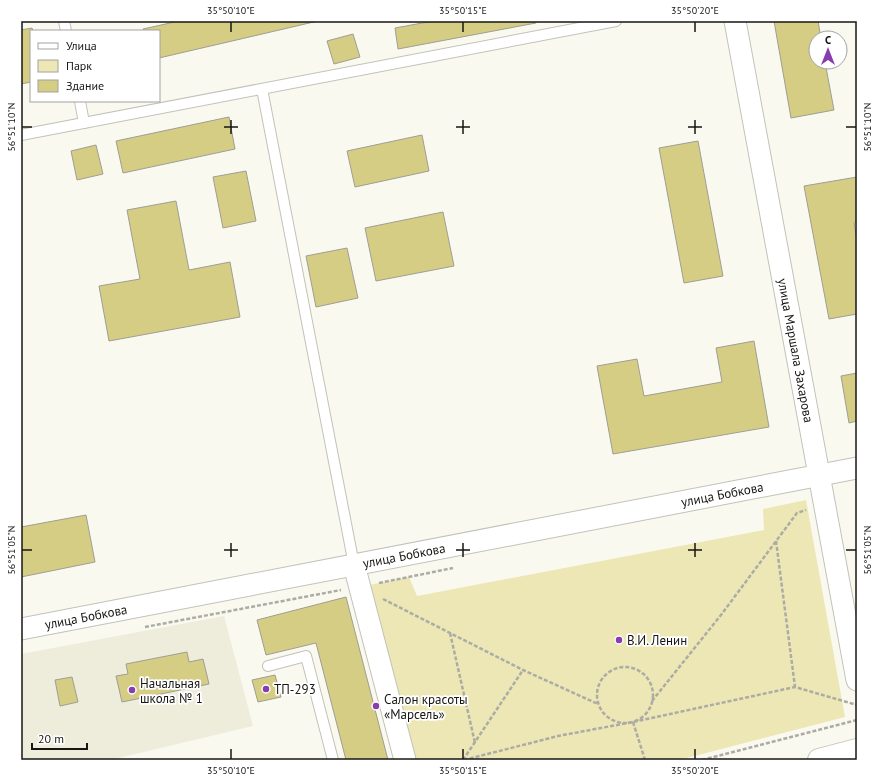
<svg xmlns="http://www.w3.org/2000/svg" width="878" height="781" viewBox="0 0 878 781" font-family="'PT Sans',sans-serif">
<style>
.built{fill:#eeecdb}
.green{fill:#ece7b5}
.building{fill:#d5cd83;stroke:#9f9e95}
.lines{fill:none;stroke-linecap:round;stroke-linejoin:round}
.lane-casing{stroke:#c3c2b9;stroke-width:12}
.street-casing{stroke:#c3c2b9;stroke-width:23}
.primary-casing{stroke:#c3c2b9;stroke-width:24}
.path{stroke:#adaca4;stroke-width:2.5;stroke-dasharray:4 2;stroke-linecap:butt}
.lane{stroke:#fff;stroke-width:10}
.street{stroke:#fff;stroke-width:21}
.primary{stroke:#fff;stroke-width:22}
.ticks{fill:none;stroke:#171613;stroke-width:1.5}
.poi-dot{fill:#883cad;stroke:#fff;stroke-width:1.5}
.labels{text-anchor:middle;stroke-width:3.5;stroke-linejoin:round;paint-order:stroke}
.street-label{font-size:13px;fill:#171613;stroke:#fff}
.poi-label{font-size:13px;fill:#171613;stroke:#fff;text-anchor:start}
.neatline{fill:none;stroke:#171613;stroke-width:1.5}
.ticks-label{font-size:10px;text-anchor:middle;fill:#171613}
</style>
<rect width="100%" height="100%" fill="#faf9ef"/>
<path class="built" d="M224,616l29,110 -143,34h-89v-106z"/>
<path class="green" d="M806,500l39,217 -166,43h-266l-44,-175 40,-8 8,19 347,-66 -1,-21z"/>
<g class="building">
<path d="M179,21h139l-159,37v-27h-15l-1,-2z"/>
<path d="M433,21h103v2l-138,26 -3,-21z"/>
<path d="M774,21h44l3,17h-5v24h9l9,48 -43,8z"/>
<path d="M32,28l1,3h-2v51l-10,2v-54z"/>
<path d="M353,34l7,23 -26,7 -7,-23z"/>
<path d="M229,117l6,32 -112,24 -7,-32z"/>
<path d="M422,135l7,36 -74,16 -8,-36z"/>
<path d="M698,141l25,135 -39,7 -25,-135z"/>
<path d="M96,145l7,29 -26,6 -6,-29z"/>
<path d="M246,171l10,50 -33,7 -10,-51z"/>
<path d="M857,177v45l-3,1 3,16v75l-28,5 -25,-133z"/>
<path d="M176,201l13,69 41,-8 10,55 -131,24 -10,-55 41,-7 -13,-69z"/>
<path d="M443,212l11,54 -78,15 -11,-53z"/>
<path d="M347,248l11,50 -42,9 -10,-51z"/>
<path d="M754,341l15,86 -156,27 -16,-88 40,-7 7,37 78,-14 -6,-34z"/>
<path d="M857,373v48l-8,2 -8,-47z"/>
<path d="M86,515l9,47 -74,15v-50z"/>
<path d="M346,597l42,163h-42l-30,-117 -50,12 -9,-35z"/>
<path d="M187,652l2,10 14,-3 6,25 -87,18 -6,-26 12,-2 -2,-10z"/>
<path d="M275,675l6,22 -23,5 -6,-22z"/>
<path d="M72,677l6,25 -18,4 -5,-26z"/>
</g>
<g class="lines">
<g class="lane-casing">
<g id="lane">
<path d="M64,21l2,10"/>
<path d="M262,89l92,476"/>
<path d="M80,101l4,22"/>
<path d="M21,135l595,-114"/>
<path d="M268,666l38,-10 27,104"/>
</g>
</g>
<g class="street-casing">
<g id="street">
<path id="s1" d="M735,21l122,659"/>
<path d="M354,565l51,195"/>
<path id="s2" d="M21,629l836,-161"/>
</g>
</g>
<g class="primary-casing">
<path id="primary" d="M819,760l38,-10"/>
</g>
<g class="path">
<path d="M776,541l19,146"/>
<path d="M379,583l74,-15"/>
<path d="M383,599l140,71 75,34"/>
<path d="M145,627l196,-37"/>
<path d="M450,633l25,110"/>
<circle cx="625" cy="695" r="28"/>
<path d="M652,701l69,-86 76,-102 9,-3"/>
<path d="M633,722l12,38"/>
<path d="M463,760l60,-90"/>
<path d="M464,760l94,-24 75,-14 162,-35 62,18"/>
<path d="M702,760l155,-40"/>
</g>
<use href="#lane" class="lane"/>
<use href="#street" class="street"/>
<use href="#primary" class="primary"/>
</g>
<path class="ticks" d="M231,22v10M463,22v10M695,22v10M231,120v14M463,120v14M695,120v14M22,127h10M224,127h14M456,127h14M688,127h14M846,127h10M231,543v14M463,543v14M695,543v14M22,550h10M224,550h14M456,550h14M688,550h14M846,550h10M231,749v10M463,749v10M695,749v10"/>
<g class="poi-dot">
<circle cx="619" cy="640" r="4"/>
<circle cx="266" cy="689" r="4"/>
<circle cx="132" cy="690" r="4"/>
<circle cx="376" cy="706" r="4"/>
</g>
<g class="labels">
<g class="street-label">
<text dy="5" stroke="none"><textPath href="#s1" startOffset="335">улица Маршала Захарова</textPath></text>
<text dy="5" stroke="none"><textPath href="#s2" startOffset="714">улица Бобкова</textPath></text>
<text dy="5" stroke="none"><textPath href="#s2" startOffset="390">улица Бобкова</textPath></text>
<text dy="5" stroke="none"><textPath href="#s2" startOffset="66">улица Бобкова</textPath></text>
</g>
<g class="poi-label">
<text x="627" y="645">В.И. Ленин</text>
<text x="140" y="688">Начальная<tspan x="140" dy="15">школа № 1</tspan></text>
<text x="274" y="694">ТП-293</text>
<text x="384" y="704">Салон красоты<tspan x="384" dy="15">«Марсель»</tspan></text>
</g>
</g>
<rect width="878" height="781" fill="none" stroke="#ffffff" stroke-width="44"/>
<rect x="30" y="30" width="130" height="72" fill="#ffffff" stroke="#a2a2a1"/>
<rect x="38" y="43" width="20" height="6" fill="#ffffff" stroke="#a2a2a1"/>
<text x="66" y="50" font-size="12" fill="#171613">Улица</text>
<rect x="38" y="60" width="20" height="12" fill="#ece7b5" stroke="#a2a2a1"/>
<text x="66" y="70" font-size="12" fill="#171613">Парк</text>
<rect x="38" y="80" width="20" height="12" fill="#d5cd83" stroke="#a2a2a1"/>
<text x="66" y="90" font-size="12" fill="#171613">Здание</text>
<g transform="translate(828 50)"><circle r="19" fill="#ffffff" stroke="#a2a2a1"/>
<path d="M0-3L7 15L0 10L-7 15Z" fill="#883cad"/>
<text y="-6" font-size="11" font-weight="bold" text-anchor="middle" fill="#171613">С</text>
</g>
<path d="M32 743v6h55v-6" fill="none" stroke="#171613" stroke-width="2"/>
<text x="38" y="743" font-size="12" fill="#171613" stroke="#ffffff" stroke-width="3" paint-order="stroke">20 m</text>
<rect x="22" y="22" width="834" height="737" class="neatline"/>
<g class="ticks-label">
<text x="231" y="14">35°50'10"E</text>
<text x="463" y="14">35°50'15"E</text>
<text x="695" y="14">35°50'20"E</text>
<text transform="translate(11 127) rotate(-90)" y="4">56°51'10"N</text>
<text transform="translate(867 127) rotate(-90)" y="4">56°51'10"N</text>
<text transform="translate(11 550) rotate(-90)" y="4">56°51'05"N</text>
<text transform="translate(867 550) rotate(-90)" y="4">56°51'05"N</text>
<text x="231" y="774">35°50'10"E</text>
<text x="463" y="774">35°50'15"E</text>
<text x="695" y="774">35°50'20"E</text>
</g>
</svg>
